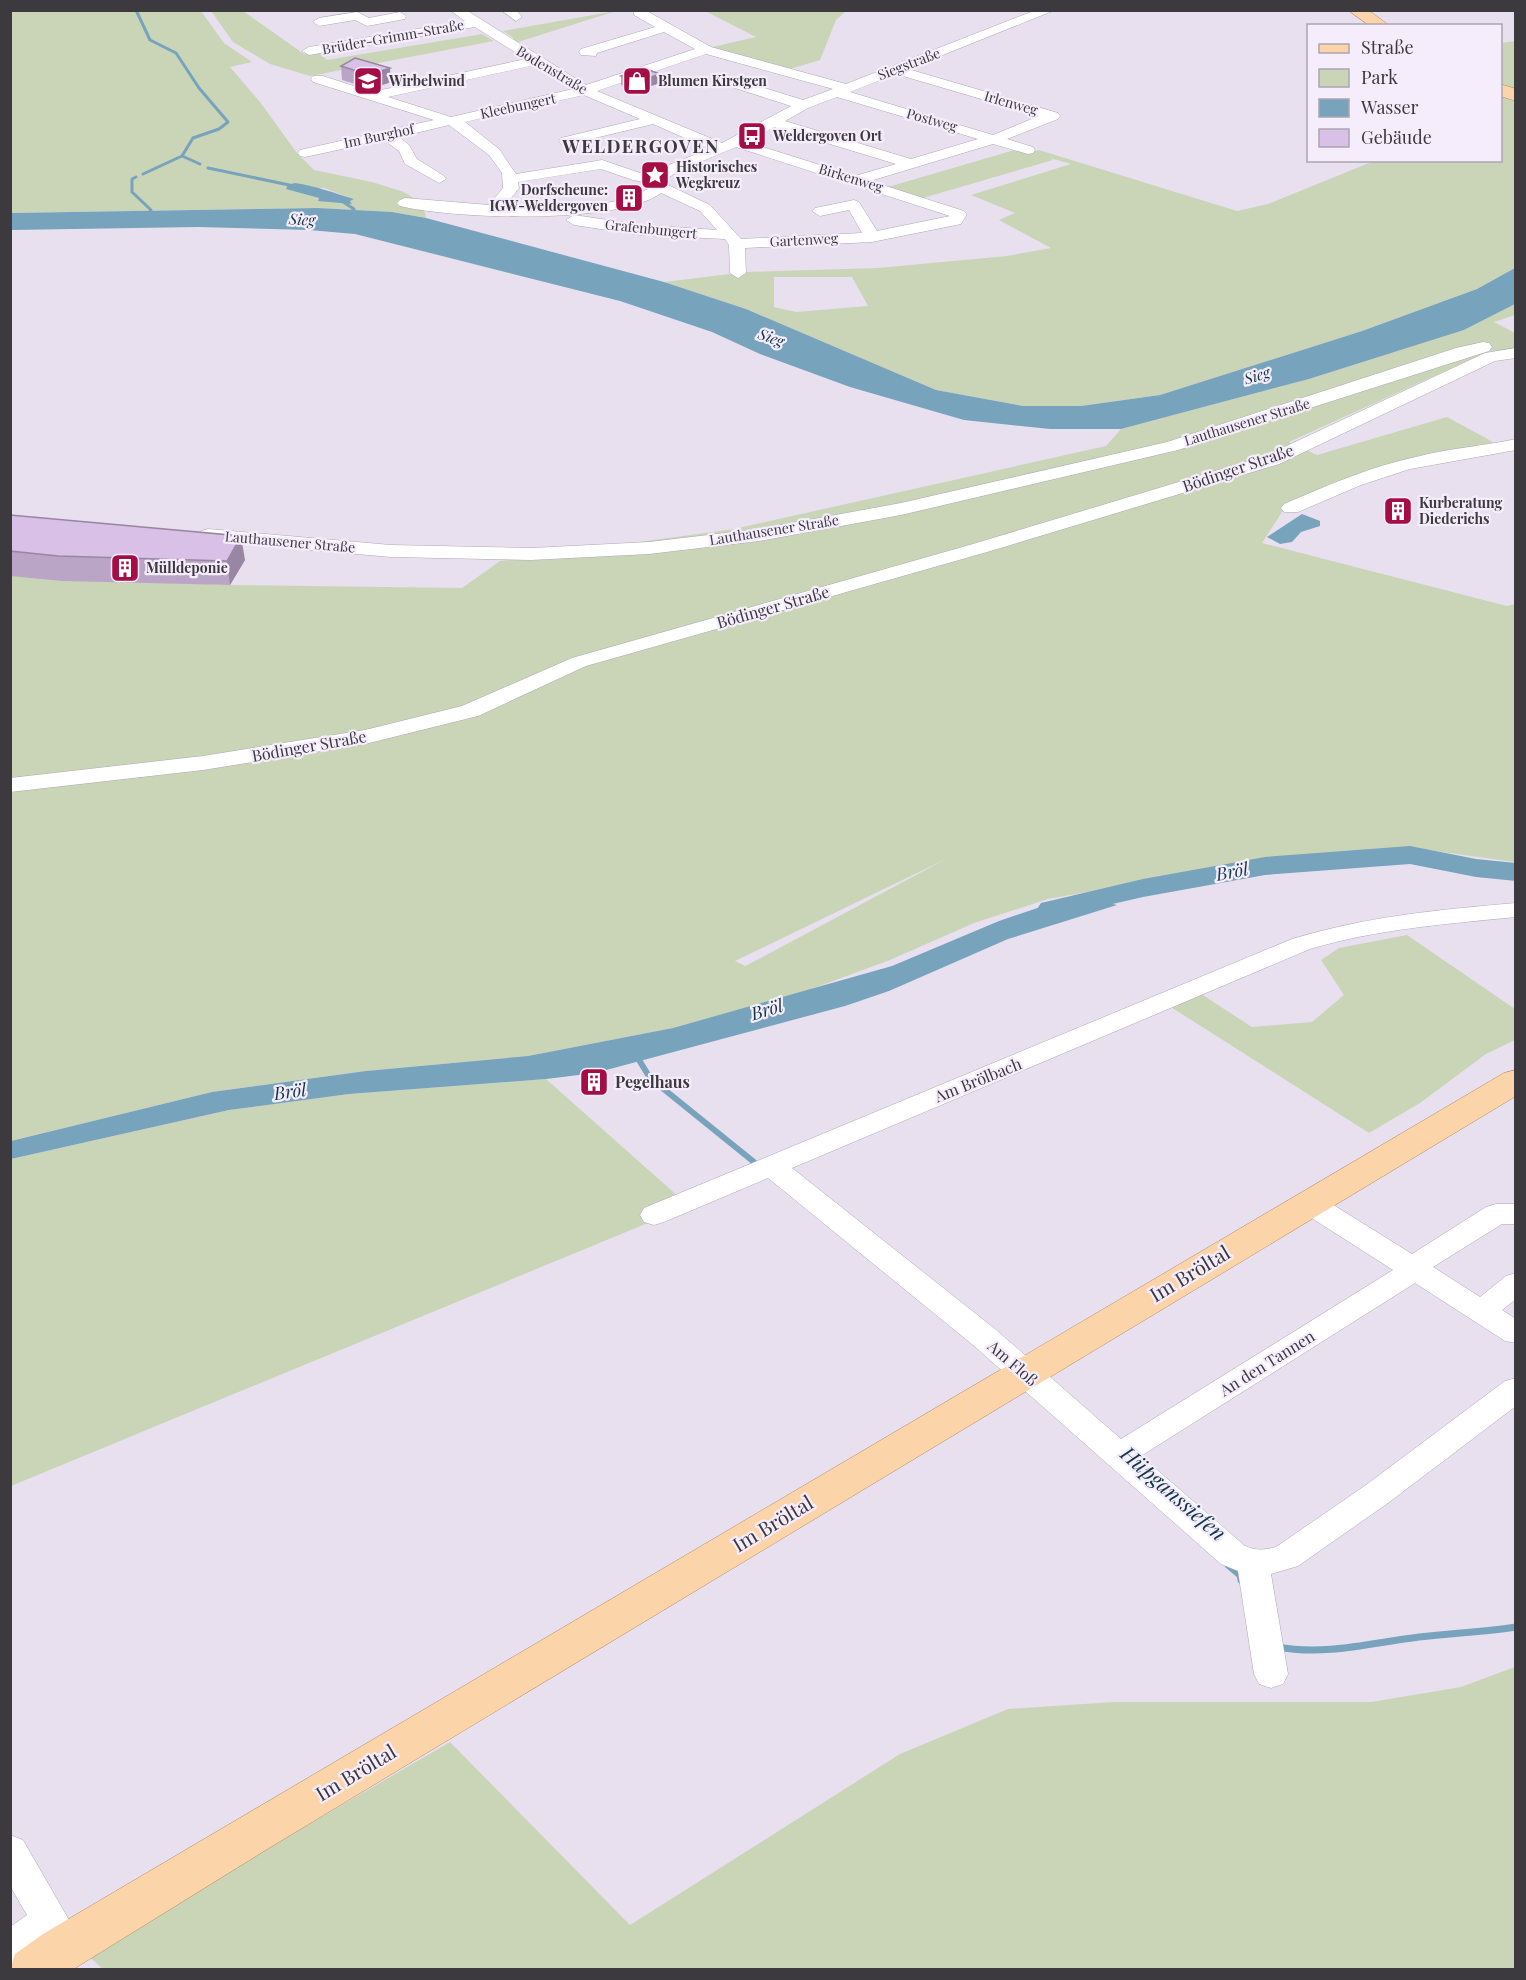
<svg xmlns="http://www.w3.org/2000/svg" width="1526" height="1980" viewBox="0 0 1526 1980" font-family="'Playfair Display',serif">
<style>
.green{fill:#cad5b8;fill-rule:evenodd}
.water{fill:#77a3bd}
.lines{fill:none;stroke-linecap:round;stroke-linejoin:round}
.stream-far2{stroke:#77a3bd;stroke-width:3}
.stream-far1{stroke:#77a3bd;stroke-width:6}
.stream{stroke:#77a3bd;stroke-width:7}
.river{fill:#77a3bd;fill-rule:evenodd}
.minor-casing{stroke:#afa7b5;stroke-width:1}
.major-casing{stroke:#b68b60;stroke-width:1}
.minor{fill:#fff;fill-rule:evenodd}
.major{fill:#fbd4aa;fill-rule:evenodd}
.wall{fill:#bba5c7}
.shaded-wall{fill:#9886a2}
.building{fill:#d9c0e7;stroke:#9886a2;stroke-width:1.5}
.labels{text-anchor:middle;stroke-width:4.5;stroke-linejoin:round;paint-order:stroke}
.far-street-label{font-size:14px;fill:#3c393f;stroke:#f6edfc}
.far-poi-label{font-size:14px;font-weight:bold;fill:#3c393f;stroke:#f6edfc;text-anchor:start}
.far-water-label{font-size:15px;font-style:italic;fill:#10374a;stroke:#f6edfc}
.street-label{font-size:16px;fill:#3c393f;stroke:#f6edfc}
.poi-label{font-size:16px;font-weight:bold;fill:#3c393f;stroke:#f6edfc;text-anchor:start}
.far-district-label{font-size:18px;font-weight:bold;letter-spacing:1.5px;fill:#3c393f;stroke:#f6edfc}
.water-label{font-size:18px;font-style:italic;fill:#10374a;stroke:#f6edfc}
.near-street-label{font-size:20px;fill:#3c393f;stroke:#f6edfc}
.near-water-label{font-size:21px;font-style:italic;fill:#10374a;stroke:#f6edfc}
</style>
<rect width="100%" height="100%" fill="#e8e0ef"/>
<g class="green">
<path d="M10,11h191l23,32 28,19 -22,5 30,35 37,51 17,17 58,12 32,10 19,12 3,14 -34,-6 -74,-4 -307,5zM286,188h38l29,11 -4,2 -31,-1 1,-2z"/>
<path d="M211,11h32l61,43 14,-2 9,8 155,-26 12,7 -184,35 -40,-12 -37,-22z"/>
<path d="M616,11l-101,32 -4,-2 3,-3 -11,-7z"/>
<path d="M705,11h141l-10,9 -16,40 -30,9 -70,-17 -8,-5 44,-10z"/>
<path d="M1515,41v50l-14,-7 -1,-41z"/>
<path d="M1501,96l14,5v167l-38,21 -115,42 -202,64 -79,11h-58l-87,-16 -190,-81 -82,-27 82,-10 132,-4 129,-12 44,-8 -52,-28 16,-7 -44,-18 100,-31 -21,-6 3,2 -130,38 -35,-11 130,-38 14,3 7,-2 198,61 31,-7 106,-43 126,-1zM852,277l16,29 -72,6 -22,-5v-30z"/>
<path d="M1515,304v11l-21,7 21,11v16l-26,2 -200,91 28,13 130,-38 46,25 -207,64 -24,37 245,63 8,-2v258l-110,-15 -142,14 -215,38 -74,24 -84,37 -84,31 -133,37 -145,28 -162,15 -154,21 -201,49v-565l219,9 232,3 38,-27 234,-32 372,-83 15,-17 188,-50 155,-49zM946,859l-193,103 -8,4 -10,-5z"/>
<path d="M1407,935l108,74v31l-29,14 -66,49 -51,30 -203,-129 32,-12 54,35 60,-5 32,-27 -23,-35 18,-12z"/>
<path d="M546,1079l143,127 -678,280v-327l218,-49 120,-16z"/>
<path d="M1515,1667v302l-1411,1 -18,-16 364,-212 180,183 270,-171 108,-45 106,-7h257l90,-15z"/>
</g>
<g class="water">
<path d="M295,183c21,3 39,10 59,16l-4,2 2,3 -34,-3 1,-3 -33,-9 2,-4z"/>
<path d="M318,208l74,4 34,6 238,64 82,27 190,81 87,16h58l79,-11 202,-64 115,-42 38,-21v36l-51,26 -155,49 -188,50h-71l-86,-9 -114,-33 -90,-33 -48,-22 -92,-31 -265,-67 -46,-4 -111,-3 -187,3v-17z"/>
<path d="M1302,514l18,7v5l-19,6 -9,10 -12,2 -13,-7z"/>
<path d="M1076,895l41,10 -109,34 -119,52 -44,15 -250,67 -49,6 -197,15 -120,16 -218,49v-18l201,-49 154,-21 162,-15 145,-28 219,-62 107,-45z"/>
</g>
<g class="lines">
<g class="stream-far2">
<path d="M136,10l14,30 26,13 23,35 29,34 -9,7 -26,9 -11,18 18,8"/>
<path d="M208,168l86,18"/>
<path d="M143,174l39,-18"/>
<path d="M136,177l-4,2v13l19,18 -2,4"/>
<path d="M340,200l14,9 -5,5"/>
</g>
<path class="stream-far1" d="M636,1055l14,23 104,84"/>
<g class="stream">
<path d="M1228,1565l12,10 1,5"/>
<path d="M1277,1647c49,9 94,-4 142,-10 32,-4 65,-5 97,-10"/>
</g>
<path class="river" d="M1410,846l66,13 40,4v18l-40,-4 -66,-13 -145,11 -122,22 -91,21 -11,-3 -4,-6 4,-6 102,-24 122,-22z"/>
<g class="minor-casing">
<g id="minor">
<path d="M450,10h16l120,75 109,-36 -31,-17 -67,21 -1,3 -15,-1 -2,-3 2,-3 74,-22 -21,-12 -1,-5h12l66,37 135,37 190,-74h19l-147,59 150,44 2,3 -2,3 -51,20 26,8 2,3 -2,3 -5,1 -35,-10 -123,37 94,30 3,3 -6,10 -89,18 -127,6 1,25 -8,5 -8,-5 -1,-28 -4,-6 -84,-4 -67,-10 -8,-5 8,-5 67,10 76,5 -17,-19 -39,-18c-43,32 -209,26 -261,13l-3,-3 3,-3 5,-2 84,7 14,-17 -1,-15 -13,-18 -40,-30 -50,12 10,8 8,14 27,17 2,3 -7,4 -34,-19 -6,-13 -15,-11 -79,17 -5,-1 -2,-3 2,-3 134,-30 -121,-38 -2,-3 2,-3h10l49,16 154,-33 -51,-32 -166,28 -7,-4 7,-4 156,-26zM706,54l127,35 -30,11 -77,-24h-10l-2,3 2,3 75,24 -69,37 -125,-52zM535,65l38,24 -122,28 -63,-20zM896,74l143,42 -46,19 -143,-43zM584,95l56,24 -79,19 -2,3 2,3 5,1 87,-21 57,25 -39,15 -18,10 -13,-1 -38,-13 -86,14 -17,-25 -34,-27zM837,97l141,42 -67,20 -126,-38 23,-13zM774,127l122,37 -41,12 -108,-34zM736,147l214,69 -73,15 -18,-29 -5,-2 -39,8 -3,3 8,5 29,-6 13,23 -121,6 -31,-34 -44,-21 -2,-4 17,-10zM601,169l32,11 17,3 2,3c-35,26 -105,20 -147,20l14,-18 -1,-6z"/>
<path d="M501,10h15l6,7 -6,4z"/>
<path d="M357,12l12,6 31,-6 6,4 -1,3 -38,7 -12,-6 -36,6 -6,-4 6,-4z"/>
<path d="M1483,342l6,1 3,4 -3,4 -311,99 -277,65 -142,26 -110,13 -118,6 -140,-3 -183,-16 -7,-2 -3,-4 3,-4 7,-2 183,16 140,3 118,-6 110,-13 142,-26 266,-61 289,-94z"/>
<path d="M1516,348v10l-21,3 -216,103 -292,88 -401,114 -108,50 -113,28 -162,26 -193,22v-14l193,-22 162,-26 97,-24 110,-48 401,-114 292,-88 220,-103z"/>
<path d="M1516,439v11l-106,19 -49,16 -63,27h-14l-3,-4 3,-4c44,-19 88,-38 136,-48 31,-8 64,-10 96,-17z"/>
<path d="M1516,903v14c-70,7 -139,12 -206,32l-518,219 203,161 126,110 272,-169 -94,-60 -4,-7 4,-7 10,-2 10,2 93,58 74,-47 10,-3h20v20h-14l-69,43 47,30 26,-21 10,-3v26l-14,11 14,9v24l-11,-2 -90,-58 -274,173 104,90c11,5 19,4 31,1l90,-62 139,-104 11,-3v28l-128,97 -90,63 -27,8 17,100 -5,10 -12,4 -12,-4 -5,-10 -16,-103 -17,-7 -248,-219 -205,-167 -104,44 -10,3 -10,-3 -4,-7 4,-7 648,-269c77,-23 145,-29 224,-36z"/>
<path d="M10,1835l13,5 46,80c-10,21 -37,38 -59,46v-39l17,-12 -17,-29z"/>
</g>
</g>
<g class="major-casing">
<g id="major">
<path d="M1348,10h20l22,16h-20z"/>
<path d="M1500,84l16,5v12l-16,-5z"/>
<path d="M1516,1070v26l-1247,752 -197,122h-62l5,-16 28,-20 1461,-861z"/>
</g>
</g>
<use href="#minor" class="minor"/>
<use href="#major" class="major"/>
</g>
<g class="wall">
<path d="M341,66l50,16 -20,7 -29,-9z"/>
<path d="M660,74v9l-21,7 -18,-5v-9z"/>
<path d="M10,515l235,45 -15,25 -168,-4 -52,-5z"/>
</g>
<g class="shaded-wall">
<path d="M390,68l1,14 -20,7 -2,-14z"/>
<path d="M660,74v9l-21,7v-9z"/>
<path d="M241,536l4,24 -15,25 -3,-24z"/>
</g>
<g class="building">
<path d="M355,58l35,10 -21,7 -28,-9z"/>
<path d="M643,68l17,6 -21,7 -18,-5z"/>
<path d="M10,515l231,21 -14,25 -169,-5 -48,-5z"/>
</g>
<defs>
<g id="school-square" transform="scale(1.5)"><rect x="-9" y="-9" width="18" height="18" rx="4" fill="#a50e45" stroke="#f6edfc"/><path d="M0-5L7-2L0 1L-7-2ZM-4 1L0 2.5L4 1V4Q0 6-4 4Z" fill="#fff"/></g>
<g id="shop-square" transform="scale(1.5)"><rect x="-9" y="-9" width="18" height="18" rx="4" fill="#a50e45" stroke="#f6edfc"/><path d="M-5-2.5h2.3a2.7 3.5 0 0 1 5.4 0H5L5.5 6h-11ZM-1.5-2.5h3a1.5 2.3 0 0 0-3 0Z" fill="#fff"/></g>
<g id="bus-square" transform="scale(1.5)"><rect x="-9" y="-9" width="18" height="18" rx="4" fill="#a50e45" stroke="#f6edfc"/><path d="M-5-6H5V4H4V6H2V4H-2V6H-4V4H-5ZM-3.5-4V0h7V-4ZM-3.5 1.2v1.5H-2V1.2ZM2 1.2v1.5H3.5V1.2Z" fill="#fff"/></g>
<g id="sight-square" transform="scale(1.5)"><rect x="-9" y="-9" width="18" height="18" rx="4" fill="#a50e45" stroke="#f6edfc"/><path d="M0-6L1.8-2.2L6-1.7L2.9 1.2L3.7 5.4L0 3.3L-3.7 5.4L-2.9 1.2L-6-1.7L-1.8-2.2Z" fill="#fff"/></g>
<g id="building-square" transform="scale(1.5)"><rect x="-9" y="-9" width="18" height="18" rx="4" fill="#a50e45" stroke="#f6edfc"/><path d="M-4-6H4V6H1V3H-1V6H-4ZM-2.5-4.3h1.7v1.8h-1.7ZM.8-4.3h1.7v1.8H.8ZM-2.5-1h1.7V.8h-1.7ZM.8-1h1.7V.8H.8Z" fill="#fff"/></g>
</defs>
<g fill-rule="evenodd">
<use href="#school-square" x="368" y="81"/>
<use href="#shop-square" x="637" y="81"/>
<use href="#bus-square" x="752" y="136"/>
<use href="#sight-square" x="655" y="175"/>
<use href="#building-square" x="629" y="198"/>
<use href="#building-square" x="1398" y="511"/>
<use href="#building-square" x="125" y="568"/>
<use href="#building-square" x="594" y="1082"/>
</g>
<g class="labels">
<g class="far-street-label">
<text transform="translate(393 37) rotate(-10)" y="5">Brüder-Grimm-Straße</text>
<text transform="translate(909 64) rotate(-21)" y="5">Siegstraße</text>
<text transform="translate(552 70) rotate(31)" y="5">Bodenstraße</text>
<text transform="translate(1011 103) rotate(16)" y="5">Irlenweg</text>
<text transform="translate(518 106) rotate(-12)" y="5">Kleebungert</text>
<text transform="translate(932 120) rotate(16)" y="5">Postweg</text>
<text transform="translate(379 136) rotate(-12)" y="5">Im Burghof</text>
<text transform="translate(851 178) rotate(17)" y="5">Birkenweg</text>
<text transform="translate(651 229) rotate(6)" y="5">Grafenbungert</text>
<text transform="translate(804 240) rotate(-3)" y="5">Gartenweg</text>
<text transform="translate(1247 422) rotate(-17)" y="5">Lauthausener Straße</text>
<text transform="translate(774 530) rotate(-9)" y="5">Lauthausener Straße</text>
<text transform="translate(290 542) rotate(5)" y="5">Lauthausener Straße</text>
</g>
<g class="far-poi-label">
<text x="389" y="86">Wirbelwind</text>
<text x="658" y="86">Blumen Kirstgen</text>
<text x="773" y="141">Weldergoven Ort</text>
<text x="676" y="172">Historisches<tspan x="676" dy="16">Wegkreuz</tspan></text>
<text x="608" y="195" text-anchor="end">Dorfscheune:<tspan x="608" dy="16">IGW-Weldergoven</tspan></text>
<text x="1419" y="508">Kurberatung<tspan x="1419" dy="16">Diederichs</tspan></text>
<text x="146" y="573">Mülldeponie</text>
</g>
<g class="far-water-label">
<text transform="translate(302 220) rotate(3)" y="5">Sieg</text>
<text transform="translate(771 338) rotate(20)" y="5">Sieg</text>
<text transform="translate(1257 376) rotate(-17)" y="5">Sieg</text>
</g>
<g class="street-label">
<text transform="translate(1238 468) rotate(-19)" y="6">Bödinger Straße</text>
<text transform="translate(773 607) rotate(-16)" y="6">Bödinger Straße</text>
<text transform="translate(309 746) rotate(-10)" y="6">Bödinger Straße</text>
<text transform="translate(978 1080) rotate(-22)" y="6">Am Brölbach</text>
<text transform="translate(1013 1363) rotate(41)" y="6">Am Floß</text>
<text transform="translate(1267 1363) rotate(-32)" y="6">An den Tannen</text>
</g>
<g class="poi-label">
<text x="615" y="1088">Pegelhaus</text>
</g>
<g class="far-district-label">
<text x="641" y="153">WELDERGOVEN</text>
</g>
<g class="water-label">
<text transform="translate(1232 872) rotate(-11)" y="6">Bröl</text>
<text transform="translate(767 1010) rotate(-17)" y="6">Bröl</text>
<text transform="translate(290 1092) rotate(-8)" y="6">Bröl</text>
</g>
<g class="near-street-label">
<text transform="translate(1190 1274) rotate(-31)" y="7">Im Bröltal</text>
<text transform="translate(773 1524) rotate(-31)" y="7">Im Bröltal</text>
<text transform="translate(356 1773) rotate(-31)" y="7">Im Bröltal</text>
</g>
<g class="near-water-label">
<text transform="translate(1173 1494) rotate(41)" y="7">Hüpganssiefen</text>
</g>
</g>
<rect width="1526" height="1980" fill="none" stroke="#3c393f" stroke-width="24"/>
<rect x="1307" y="24" width="195" height="138" fill="#f6edfc" stroke="#aca5b0" stroke-width="1.5"/>
<rect x="1319" y="44" width="30" height="9" fill="#fbd4aa" stroke="#aca5b0" stroke-width="1.5"/>
<text x="1361" y="54" font-size="18" fill="#3c393f">Straße</text>
<rect x="1319" y="69" width="30" height="18" fill="#cad5b8" stroke="#aca5b0" stroke-width="1.5"/>
<text x="1361" y="84" font-size="18" fill="#3c393f">Park</text>
<rect x="1319" y="99" width="30" height="18" fill="#77a3bd" stroke="#aca5b0" stroke-width="1.5"/>
<text x="1361" y="114" font-size="18" fill="#3c393f">Wasser</text>
<rect x="1319" y="129" width="30" height="18" fill="#d9c0e7" stroke="#aca5b0" stroke-width="1.5"/>
<text x="1361" y="144" font-size="18" fill="#3c393f">Gebäude</text>
</svg>
